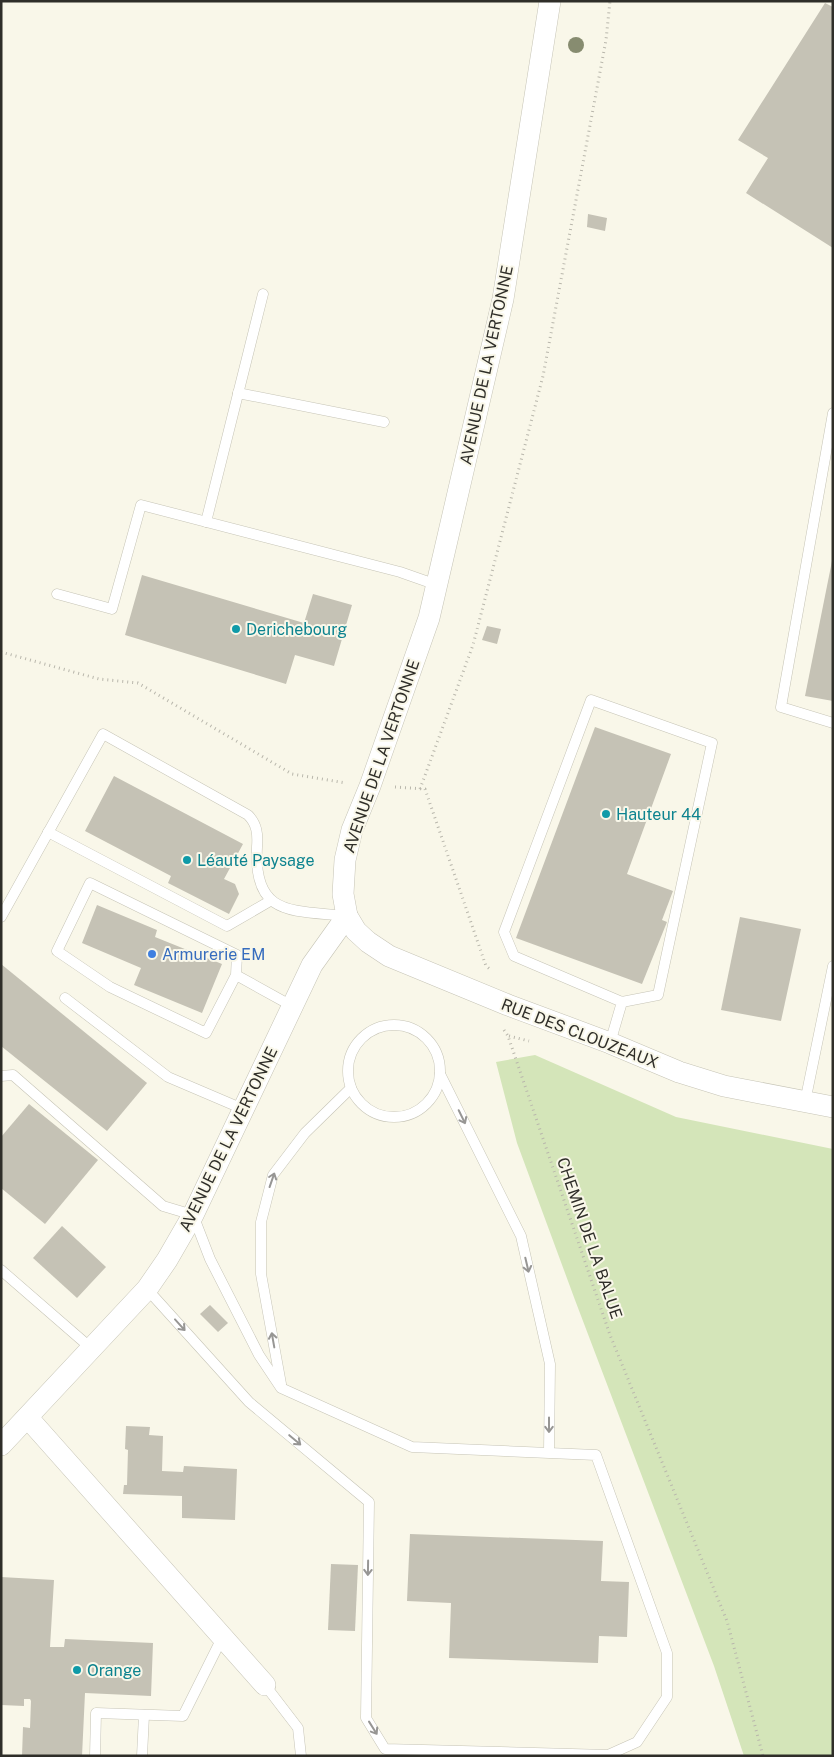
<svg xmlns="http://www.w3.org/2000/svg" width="834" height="1757" viewBox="0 0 834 1757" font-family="'Public Sans',sans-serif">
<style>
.green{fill:#d4e5b9}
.building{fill:#c5c2b5}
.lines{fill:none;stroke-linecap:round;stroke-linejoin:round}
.service-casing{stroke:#c6c4b6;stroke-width:11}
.minor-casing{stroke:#c6c4b6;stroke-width:22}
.path{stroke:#b9b7ac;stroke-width:3;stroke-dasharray:1 4;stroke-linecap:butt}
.service{stroke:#fff;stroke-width:10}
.minor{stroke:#fff;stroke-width:21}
.tree{fill:#878c70}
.oneway{stroke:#979694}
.culture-dot{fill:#0f9aa8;stroke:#f9f7e9;stroke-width:2}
.shop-dot{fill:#3f7fe0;stroke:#f9f7e9;stroke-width:2}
.labels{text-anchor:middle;stroke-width:4;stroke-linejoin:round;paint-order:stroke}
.street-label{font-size:16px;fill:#2f2e29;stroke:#f9f7e9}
.culture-label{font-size:16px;fill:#0d838f;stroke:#f9f7e9;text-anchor:start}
.shop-label{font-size:16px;fill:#366cbe;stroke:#f9f7e9;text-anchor:start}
</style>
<rect width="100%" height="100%" fill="#f9f7e9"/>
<path class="green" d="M535,1055l141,62 157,32v607h-89l-30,-90 -139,-366 -58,-157 -21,-81z"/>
<g class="building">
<path d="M825,3l8,4v241l-87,-55 22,-35 -30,-18z"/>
<path d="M588,214l19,4 -2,13 -18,-4z"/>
<path d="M832,561h1v140l-28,-5z"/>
<path d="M142,575l162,48 9,-29 39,11 -18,61 -39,-11 -9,29 -161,-49z"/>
<path d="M487,626l14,3 -4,15 -15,-4z"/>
<path d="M595,727l76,27 -44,120 46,17 -11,29 5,2 -25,62 -126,-46z"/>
<path d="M114,776l129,68 -19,35 11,5 4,10 -10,20 -61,-31 3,-7 -86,-45z"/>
<path d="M97,905l60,25 -2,7 67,27 -20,49 -68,-28 7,-17 -59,-25z"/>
<path d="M740,917l61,12 -20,92 -60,-11z"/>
<path d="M1,964l146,119 -40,48 -106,-85z"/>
<path d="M29,1104l69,56 -53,64 -44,-36v-51z"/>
<path d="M62,1226l44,41 -29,31 -44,-40z"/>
<path d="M210,1305l18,18 -10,9 -18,-18z"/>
<path d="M126,1426l24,1 -1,8 14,1 -1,35 21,1 1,-6 53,3 -2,51 -53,-2v-22l-59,-2 1,-9h3l1,-35 -3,-1z"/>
<path d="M410,1534l193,7 -2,40 28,1 -2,55 -28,-1 -1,27 -149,-5 2,-55 -44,-2z"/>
<path d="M331,1564l27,1 -3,66 -27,-1z"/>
<path d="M1,1577l53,3 -4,67h14l1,-8 88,4 -2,53 -66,-3 -3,63h-60l1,-29 7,1 1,-27 -1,-2h-6v7l-23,-1z"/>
</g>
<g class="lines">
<g class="service-casing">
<g id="service">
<path d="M238,393l146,29"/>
<path d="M833,413l-52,294 52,16"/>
<path d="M206,522l57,-228"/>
<path d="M57,594l55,15 29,-104 259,67 37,13"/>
<path d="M48,832l179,94 43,-25"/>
<path d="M1,917l102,-183 145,81c9,9 10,19 9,32 -4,70 35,63 90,69"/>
<path d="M236,975l1,-20 -147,-72 -33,68 53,36 96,46 30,-58 56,31"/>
<path d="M65,998l103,79 75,32"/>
<circle cx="394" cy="1071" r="46"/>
<path d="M610,1043l12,-41 -108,-46 -10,-24 87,-232 121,43 -54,252 -36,7"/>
<path d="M440,1074l81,162 29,128 -1,88"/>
<path d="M1,1076l12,-1 150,131 30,9 17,44 49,96 22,33 131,59 184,8 71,198v44l-30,45 -29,13 -223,-6 -19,-31 3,-216 -120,-100 -102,-113"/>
<path d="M805,1102l28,-136"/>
<path d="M1,1270l91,79"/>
<path d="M281,1384l-20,-110v-52l12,-47 32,-42 46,-45"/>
<path d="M265,1685l33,43 3,28"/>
<path d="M95,1756l1,-43 87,3 39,-78"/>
<path d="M142,1756l2,-41"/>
</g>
</g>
<g class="minor-casing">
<g id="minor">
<path d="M347,916l9,15 12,11 21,14 119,49 102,38 69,29 45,14 109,21"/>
<path d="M28,1418l237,267"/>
<path d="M1,1445l146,-156 20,-29 26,-45 119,-250 35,-49 -4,-22 2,-34 7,-30 18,-44 59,-168 74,-319 47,-298"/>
</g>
</g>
<g class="path">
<path d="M1,652l98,27 39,4 154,91 54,9"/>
<path d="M395,787l30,2 61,177 5,4"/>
<path d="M420,789l53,-144 70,-269 63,-336 4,-39"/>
<path d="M504,1030l4,6 102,299 117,286 36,135"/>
<path d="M509,1036l20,5"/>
</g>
<use href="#service" class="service"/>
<use href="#minor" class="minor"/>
</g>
<circle class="tree" cx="576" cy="45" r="8"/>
<defs><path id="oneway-shaft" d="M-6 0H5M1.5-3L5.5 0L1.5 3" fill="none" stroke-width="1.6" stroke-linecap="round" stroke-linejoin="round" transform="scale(1.25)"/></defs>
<g class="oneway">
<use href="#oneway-shaft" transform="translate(462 1117) rotate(64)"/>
<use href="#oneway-shaft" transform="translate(272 1180) rotate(-71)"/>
<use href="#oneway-shaft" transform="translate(527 1265) rotate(77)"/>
<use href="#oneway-shaft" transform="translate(180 1325) rotate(48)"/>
<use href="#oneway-shaft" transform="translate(273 1340) rotate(-100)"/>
<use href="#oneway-shaft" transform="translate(549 1425) rotate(90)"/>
<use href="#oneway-shaft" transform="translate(295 1440) rotate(40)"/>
<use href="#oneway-shaft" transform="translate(368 1568) rotate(91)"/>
<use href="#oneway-shaft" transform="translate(373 1728) rotate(58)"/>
</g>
<g class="culture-dot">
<circle cx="236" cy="629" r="5"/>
<circle cx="606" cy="814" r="5"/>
<circle cx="187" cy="860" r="5"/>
<circle cx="77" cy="1670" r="5"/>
</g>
<circle class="shop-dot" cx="152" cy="954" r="5"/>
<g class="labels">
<g class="street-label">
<text transform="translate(486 365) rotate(-78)" y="6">AVENUE DE LA VERTONNE</text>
<text transform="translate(381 756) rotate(-71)" y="6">AVENUE DE LA VERTONNE</text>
<text transform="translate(580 1033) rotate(21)" y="6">RUE DES CLOUZEAUX</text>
<text transform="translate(228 1139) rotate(-64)" y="6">AVENUE DE LA VERTONNE</text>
<text transform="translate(590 1238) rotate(71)" y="6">CHEMIN DE LA BALUE</text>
</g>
<g class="culture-label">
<text x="246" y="635">Derichebourg</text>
<text x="616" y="820">Hauteur 44</text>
<text x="197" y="866">Léauté Paysage</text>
<text x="87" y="1676">Orange</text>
</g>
<g class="shop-label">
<text x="162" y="960">Armurerie EM</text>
</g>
</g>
<rect width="834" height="1757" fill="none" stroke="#2f2e29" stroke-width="5"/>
</svg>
